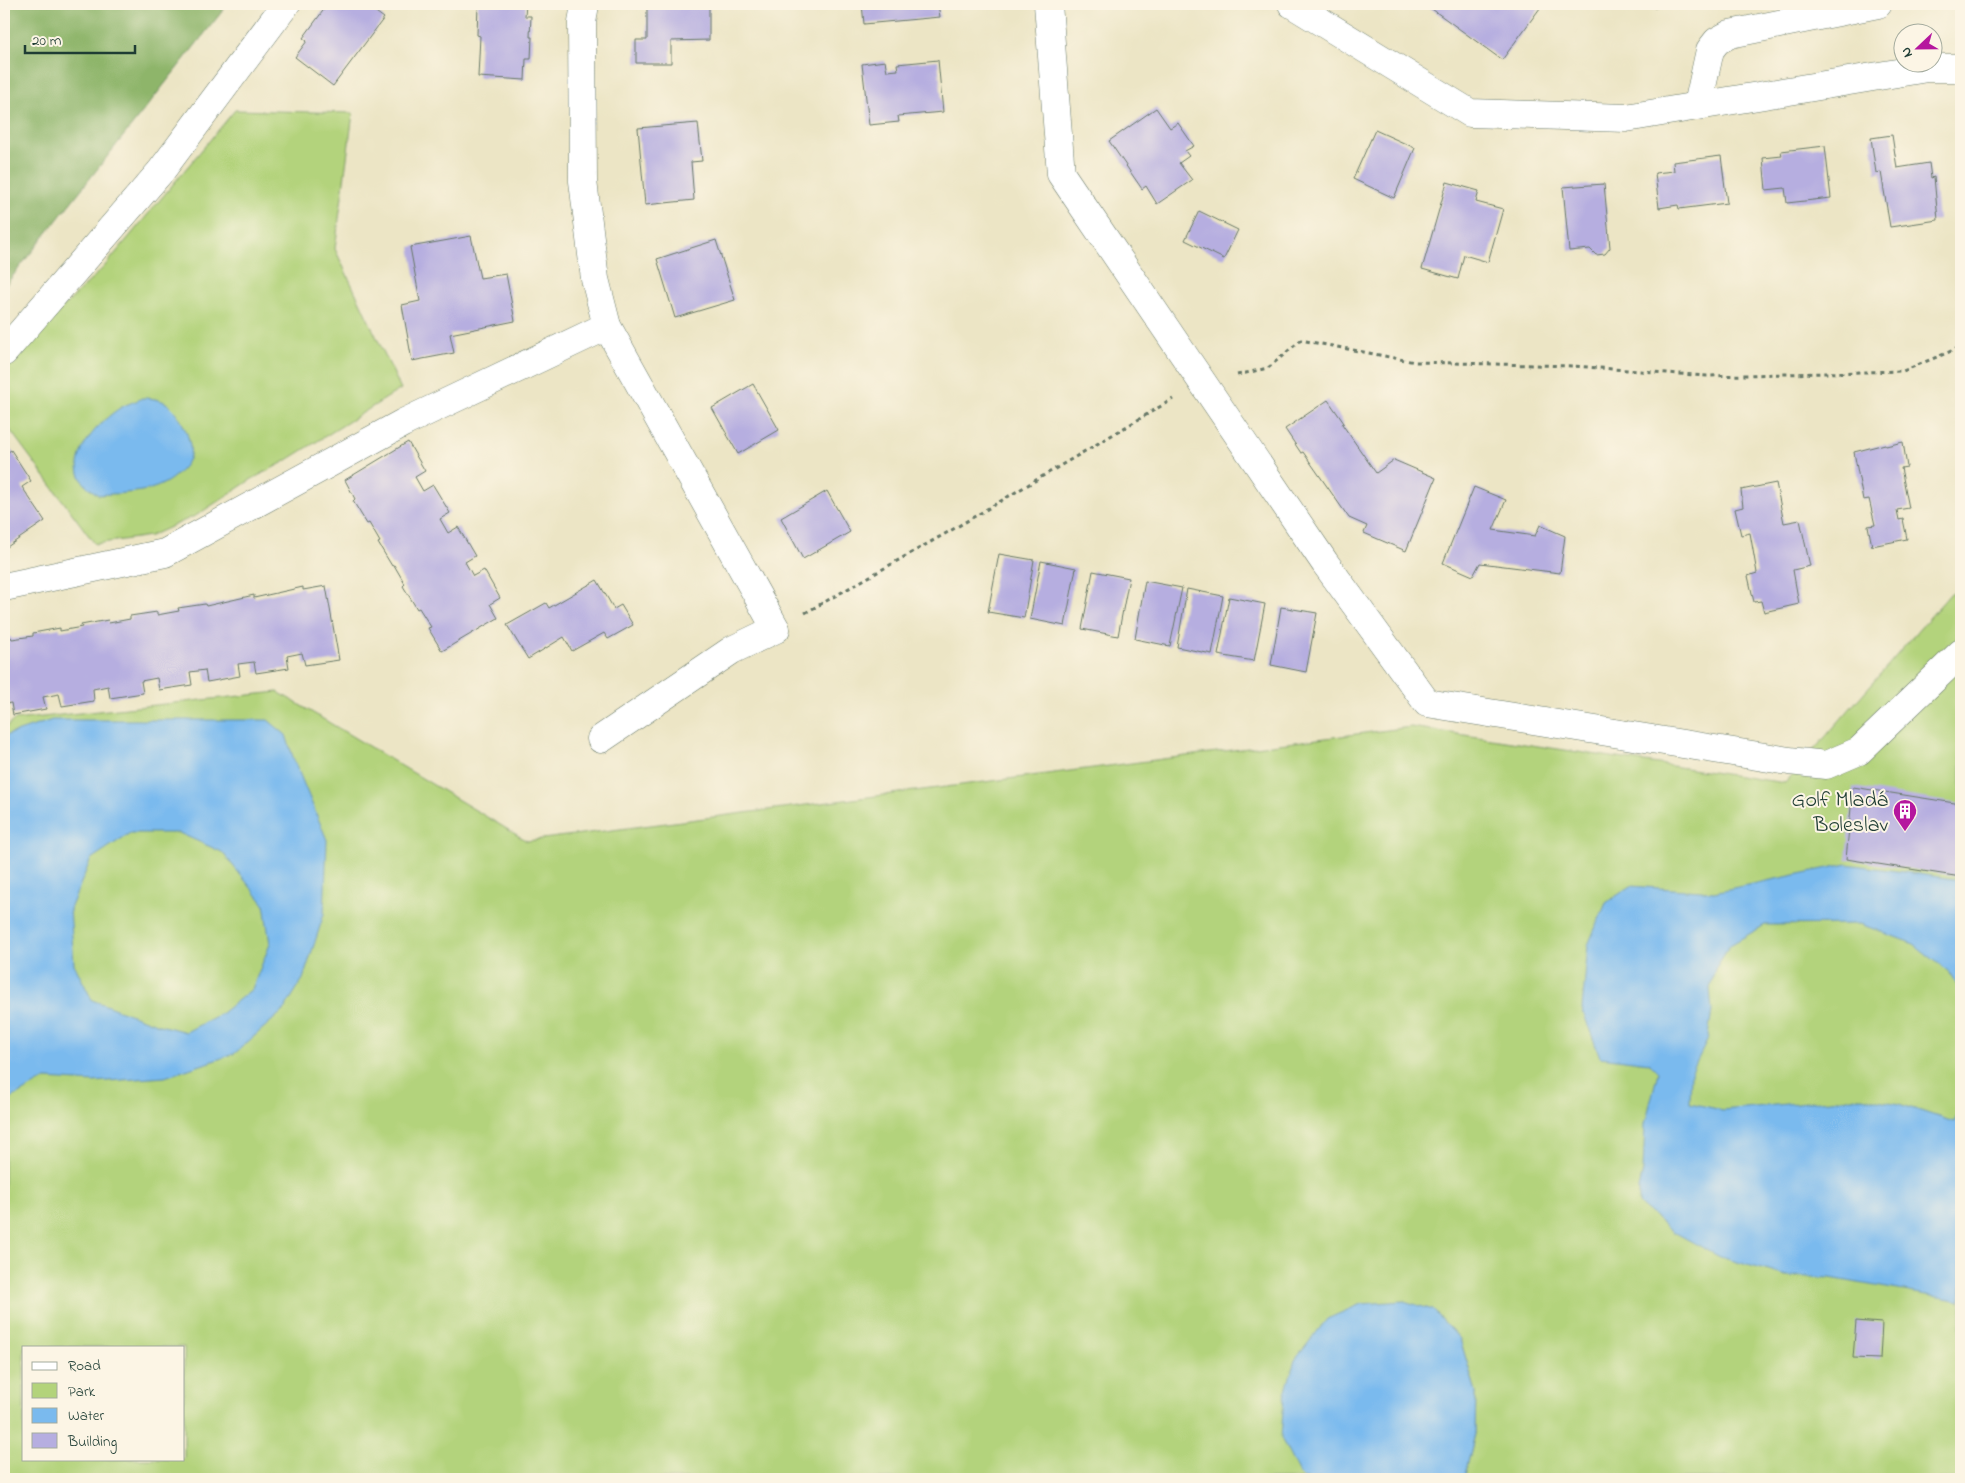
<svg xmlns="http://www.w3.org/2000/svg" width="1965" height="1483" viewBox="0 0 1965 1483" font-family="'Indie Flower',sans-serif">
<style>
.green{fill:#b3d37b;stroke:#698858;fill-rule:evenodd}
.forest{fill:#8eb56b;stroke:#567950}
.water{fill:#7abaee;stroke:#4c7c91;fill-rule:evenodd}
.building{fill:#b6aee0}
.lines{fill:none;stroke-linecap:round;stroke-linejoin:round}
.street-casing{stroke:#677867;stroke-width:29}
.path{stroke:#677867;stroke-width:3;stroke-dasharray:4 4;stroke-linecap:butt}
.street{stroke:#fff;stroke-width:28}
.labels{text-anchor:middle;stroke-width:4;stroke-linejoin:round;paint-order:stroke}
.poi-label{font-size:22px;fill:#1f3d34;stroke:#fcf5e5;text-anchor:end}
</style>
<rect width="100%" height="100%" fill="#fcf5e5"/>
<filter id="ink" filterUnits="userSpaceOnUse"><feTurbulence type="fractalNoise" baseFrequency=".02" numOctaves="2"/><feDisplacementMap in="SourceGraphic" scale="10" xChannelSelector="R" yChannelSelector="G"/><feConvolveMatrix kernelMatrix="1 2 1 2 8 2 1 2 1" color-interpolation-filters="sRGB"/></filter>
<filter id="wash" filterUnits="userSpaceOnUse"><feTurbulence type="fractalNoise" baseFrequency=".0096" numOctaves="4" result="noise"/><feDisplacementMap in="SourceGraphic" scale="20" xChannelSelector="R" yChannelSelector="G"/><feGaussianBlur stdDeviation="1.12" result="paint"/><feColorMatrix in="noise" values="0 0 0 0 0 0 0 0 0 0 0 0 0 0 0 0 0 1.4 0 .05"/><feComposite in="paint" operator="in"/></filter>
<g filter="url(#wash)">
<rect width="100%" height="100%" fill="#ece5c5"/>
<g class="green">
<path d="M235,110l118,3 -18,136 66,140 -117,73 -32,17 -55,36 -47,21 -55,8 -91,-122v-50l38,-44 62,-61z"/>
<path d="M1961,592v887h-497l11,-45 1,-42 -16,-53 -27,-29 -134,164 5,5h-1300v-750l10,-9 264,-28 249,149 884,-114 374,56 166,-190zM24,1347h160v112h-160z"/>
</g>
<path class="forest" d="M4,4h224l-224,283z"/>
<g class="water">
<path d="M142,398c9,0 21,1 28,8 10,9 23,35 20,49 -2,11 -16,23 -25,28 -19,11 -46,10 -67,12 -6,-5 -14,-10 -17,-17 -13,-24 20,-58 39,-70 6,-4 15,-6 22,-10z"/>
<path d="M52,720h216l18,15 8,25 33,80 -3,74 -21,65 -20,32 -49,43 -69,23 -71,5 -48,-3 -42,23v-366zM130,833h49l43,19 42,52 6,40 -18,45 -30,24 -36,19 -30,-8 -64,-24 -18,-36 -4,-55 21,-50z"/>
<path d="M1847,864l114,16v112l-12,-20 -35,-28 -54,-20 -95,1 -35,20 -15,24 -5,20 2,22 -5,30 -16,32 -1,30 32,7 140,-13 37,7 55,18 7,-14v193l-131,-23 -44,-2 -66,-19 -48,-26 -33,-27v-16l4,-17 2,-47 13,-52 -9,-9 -49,-6 -18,-48 6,-64 18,-42 25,-17 83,6z"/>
<path d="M1404,1301l29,9 27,29 16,53 -1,42 -11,45h-160l-5,-5 -18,-36 3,-41 11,-37 32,-41 34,-15z"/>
</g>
<g id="blocks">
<g class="building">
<path d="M328,4l5,2 2,-2h30l19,14 -51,68 -38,-29 12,-16 -4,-3z"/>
<path d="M478,4h48l-1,12h6l-1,21h2l-1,22h-5l-1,21 -47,-3 2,-41 -3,-1z"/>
<path d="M647,4h62v36l-38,1v22h-35v-23h11z"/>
<path d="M862,4h76l2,13 -76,7z"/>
<path d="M1425,4h118l-41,56z"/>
<path d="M1653,4h19v1l-18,3z"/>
<path d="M938,60l5,52 -45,4 1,6 -30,3 -7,-61 23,-3 2,10 11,-1 -1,-6z"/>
<path d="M1156,108l14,20 8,-5 16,23 -9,5 4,5 -10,7 13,17 -35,24 -11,-18 -4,3 -33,-48z"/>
<path d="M698,123l4,38 -11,1 3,38 -49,5 -7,-77z"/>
<path d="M1375,130l40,18 -21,50 -41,-19z"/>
<path d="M1892,135l5,33 32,-5 2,15 3,-1 4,43 -48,7 -9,-55 -5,1 -5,-35z"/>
<path d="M1825,146l6,52 -44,5 -2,-15 -19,2 -3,-32 19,-2 -1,-5z"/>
<path d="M1721,156l6,47 -48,6 -1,-4 -19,3 -4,-35 19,-2 -1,-9z"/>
<path d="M1447,182l32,9 -3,11 27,7 -15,53 -24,-7 -6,24 -36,-10z"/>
<path d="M1604,184l6,64 -5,6 -9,1 -6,-6 -21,2 -6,-64z"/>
<path d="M1199,211l39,19 -14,29 -39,-19z"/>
<path d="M471,236l9,42 26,-4 9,47 -65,13 4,19 -42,8 -10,-56 18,-4 -10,-54z"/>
<path d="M716,240l19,60 -60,18 -18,-59z"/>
<path d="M753,384l26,46 -41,24 -26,-46z"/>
<path d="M1328,400l16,23 -2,1 34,49 18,-13 42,18 -30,73 -42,-18 3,-7 -18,-8 -46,-66 -2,1 -16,-24z"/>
<path d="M408,442l17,29 -10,6 8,14 10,-6 17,28 -10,6 8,14 10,-6 17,29 -10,6 8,14 11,-6 16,28 -10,6 8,14 -56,33 -14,-23 3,-1 -12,-19 -2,1 -14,-23 2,-2 -11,-19 -2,1 -14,-23 2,-1 -11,-19 -2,1 -14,-23 2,-2 -10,-19z"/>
<path d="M1903,442l4,25 -6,1 8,40 -12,2 2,10 4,-1 4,20 -35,7 -4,-20 7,-1 -6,-26 -6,1 -9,-48 31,-8 1,2z"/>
<path d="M11,450l20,31 -9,6 23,34 -41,28v-94z"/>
<path d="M1776,483l8,40 16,-3 10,46 -17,4 6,34 -35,8 -3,-11 -7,1 -6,-26 9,-3 -7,-40 -9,2 -6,-26 8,-2 -2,-17z"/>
<path d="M1474,487l32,13 -13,30 42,6 5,-11 25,11 -5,37 -80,-10 -7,13 -30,-13z"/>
<path d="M827,491l23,41 -47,27 -22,-41z"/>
<path d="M999,554l35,6 -10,58 -36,-6z"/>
<path d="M1041,561l35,7 -11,58 -35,-7z"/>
<path d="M1093,571l36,7 -11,58 -36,-7z"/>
<path d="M597,580l17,29 7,-4 12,20 -25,14 -4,-6 -32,18 -8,-14 -36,22 -21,-34 39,-22 3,5z"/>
<path d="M1145,581l37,7 -12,58 -35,-7z"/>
<path d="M326,586l13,74 -34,5 -3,-12 -15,3 2,12 -33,5 -2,-11 -16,2 2,12 -33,6 -2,-12 -15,2 2,13 -33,5 -2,-12 -16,3 2,12 -33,5 -2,-12 -15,3 1,12 -32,5 -3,-12 -16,3 3,12 -33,6 -2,-12 -7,1v-66l7,-1 1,2 21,-3v-3l27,-5v3l22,-4 -1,-2 27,-5 1,3 21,-4v-3l27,-4v3l22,-4 -1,-3 27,-4 1,2 48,-11v3l49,-11v3z"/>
<path d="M1187,589l36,7 -11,58 -35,-7z"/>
<path d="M1229,597l36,7 -11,57 -36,-6z"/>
<path d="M1281,607l36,6 -11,59 -35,-7z"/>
<path d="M1853,787l108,17v73l-115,-18z"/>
<path d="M1856,1321l26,2 -2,36 -27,-1z"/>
</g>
</g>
</g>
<g filter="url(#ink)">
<use href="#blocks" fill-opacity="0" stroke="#677867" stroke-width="1"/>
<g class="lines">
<g class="street-casing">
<g id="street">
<path d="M585,4l-3,19 1,158 12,98 12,47 169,303 -44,21 -131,89"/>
<path d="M1048,4l13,170 264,389 102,140 362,58 37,4 33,-14 102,-98"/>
<path d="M1292,4l178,109 156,5 301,-50h34"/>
<path d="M1698,105l12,-55 7,-9 13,-7 148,-30"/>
<path d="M4,352l157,-181 125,-167"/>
<path d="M4,587l161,-34 238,-130 204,-97"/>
</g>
</g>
<g class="path">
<path d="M1237,375l31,-7 33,-28 114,22 158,4 134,10 196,-5 58,-24"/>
<path d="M805,613l145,-82 223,-132"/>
</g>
<use href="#street" class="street"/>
</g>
</g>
<defs>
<g id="building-pin" transform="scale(1.25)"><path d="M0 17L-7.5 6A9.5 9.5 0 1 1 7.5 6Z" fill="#b5179e" stroke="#fcf5e5"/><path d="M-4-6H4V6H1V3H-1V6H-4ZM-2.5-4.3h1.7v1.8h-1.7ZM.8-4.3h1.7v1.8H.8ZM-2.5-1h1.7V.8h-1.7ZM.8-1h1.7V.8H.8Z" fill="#fff"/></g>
</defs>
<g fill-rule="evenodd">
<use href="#building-pin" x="1905" y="811"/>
</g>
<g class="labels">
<g class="poi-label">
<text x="1888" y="806">Golf Mladá<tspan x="1888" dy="25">Boleslav</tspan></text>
</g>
</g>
<rect width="1965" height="1483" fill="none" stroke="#fcf5e5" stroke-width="20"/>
<rect x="22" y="1346" width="162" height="115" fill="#fcf5e5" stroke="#a4ab9e"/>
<rect x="32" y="1362" width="25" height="8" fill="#ffffff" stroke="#a4ab9e"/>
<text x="68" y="1370" font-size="15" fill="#1f3d34">Road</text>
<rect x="32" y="1383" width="25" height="15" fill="#b3d37b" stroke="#a4ab9e"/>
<text x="68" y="1396" font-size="15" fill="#1f3d34">Park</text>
<rect x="32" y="1408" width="25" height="15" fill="#7abaee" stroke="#a4ab9e"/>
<text x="68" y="1420" font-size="15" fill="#1f3d34">Water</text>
<rect x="32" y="1433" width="25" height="15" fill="#b6aee0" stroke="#a4ab9e"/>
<text x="68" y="1446" font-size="15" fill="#1f3d34">Building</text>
<g transform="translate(1918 48) rotate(248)"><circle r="24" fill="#fcf5e5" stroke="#a4ab9e"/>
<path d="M0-4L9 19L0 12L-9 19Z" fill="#b5179e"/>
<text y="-8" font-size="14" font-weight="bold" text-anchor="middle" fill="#1f3d34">N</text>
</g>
<path d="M25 45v8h110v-8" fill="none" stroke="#1f3d34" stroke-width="2.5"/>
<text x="32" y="45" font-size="15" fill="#1f3d34" stroke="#fcf5e5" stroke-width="4" paint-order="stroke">20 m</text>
</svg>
